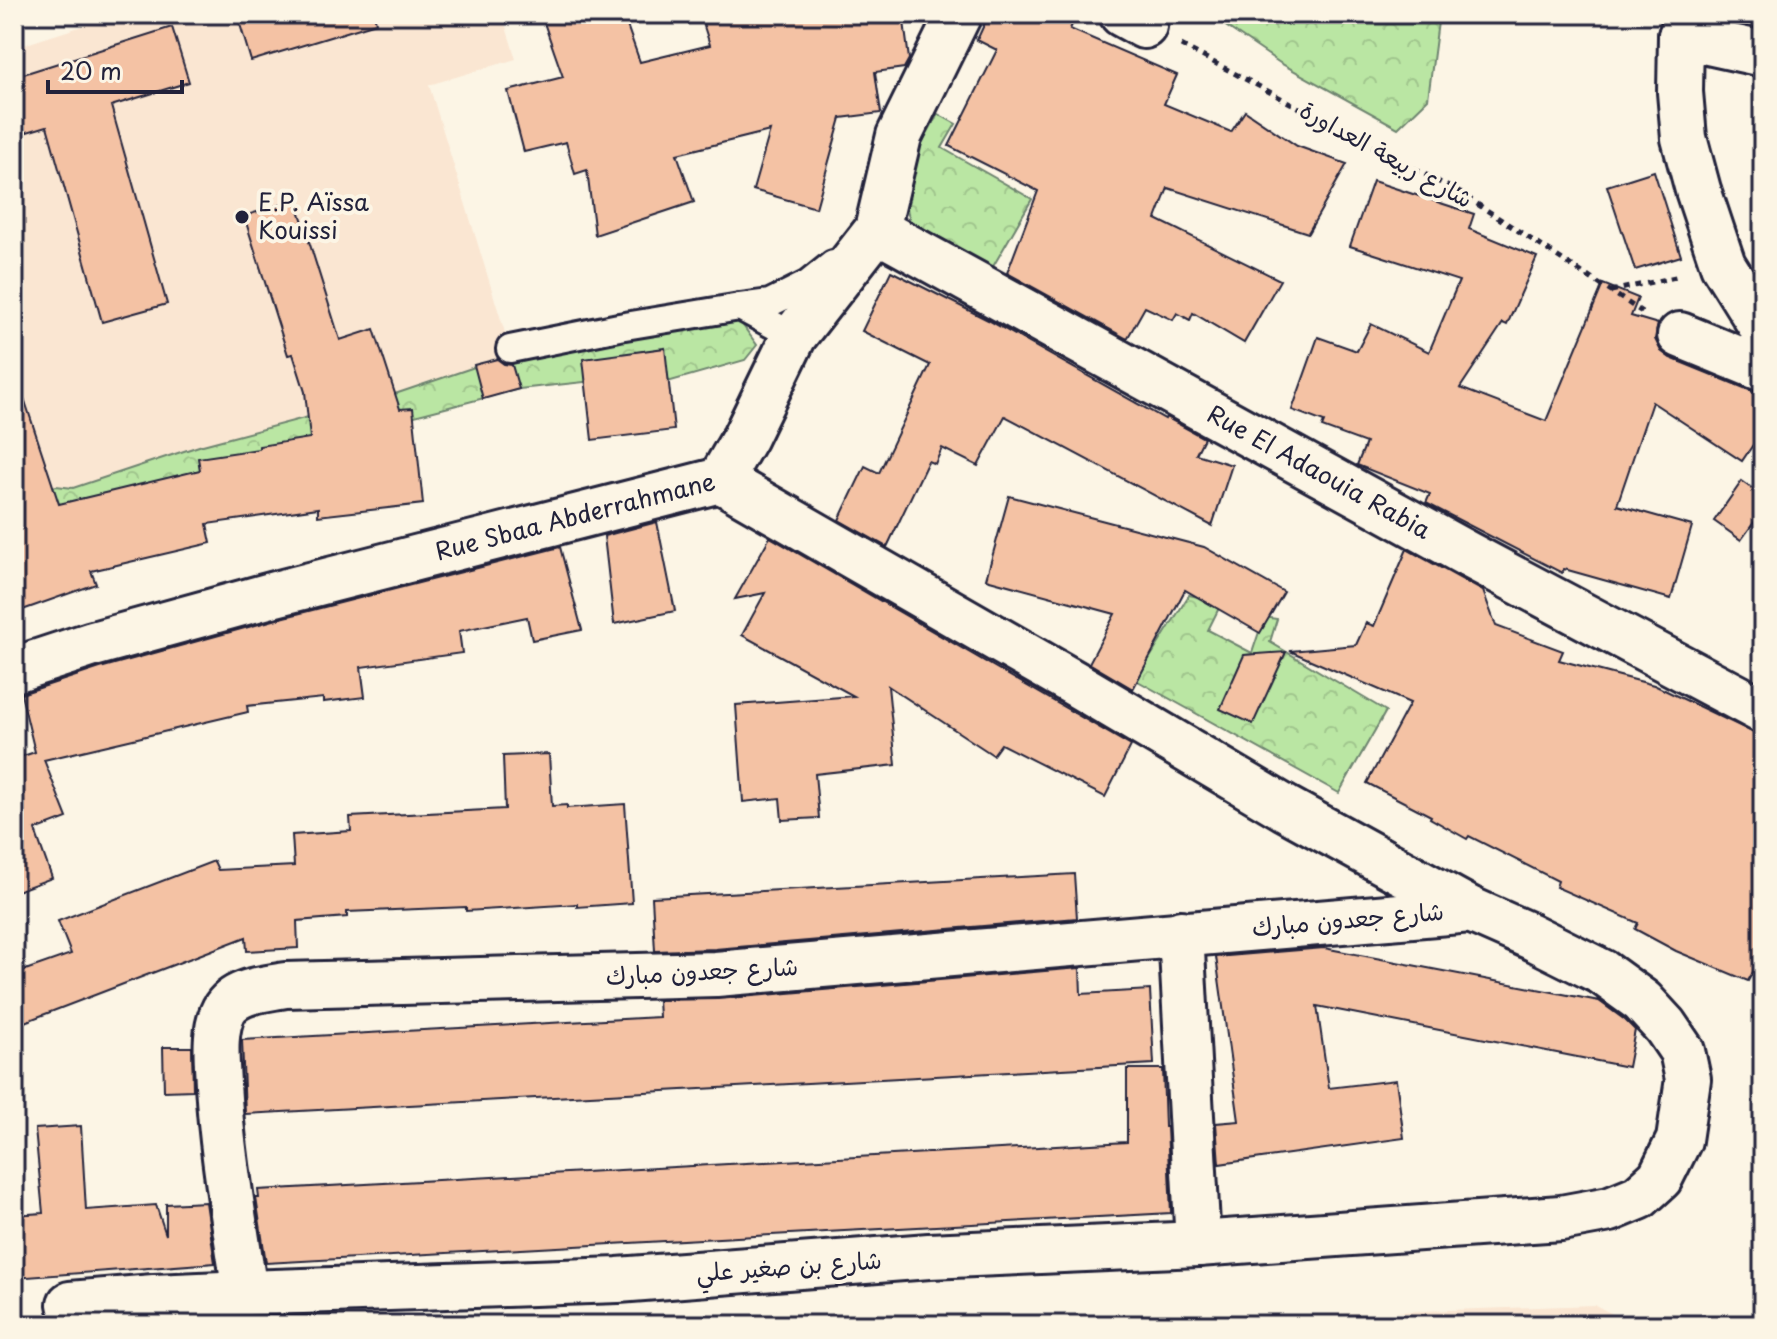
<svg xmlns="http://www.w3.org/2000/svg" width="1777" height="1339" viewBox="0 0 1777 1339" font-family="'Playpen Sans','Playpen Sans Arabic',sans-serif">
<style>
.built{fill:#fae6d2}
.forest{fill:url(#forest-crowns);stroke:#6e846f;stroke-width:2}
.building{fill:#f4c2a4;stroke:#22223b;stroke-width:2}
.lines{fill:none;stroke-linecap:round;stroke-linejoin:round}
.service-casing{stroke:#22223b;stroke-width:32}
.minor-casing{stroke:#22223b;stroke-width:50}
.path{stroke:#22223b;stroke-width:5;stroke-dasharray:6 6;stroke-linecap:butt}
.service{stroke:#fcf5e5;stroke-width:26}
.minor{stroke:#fcf5e5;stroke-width:44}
.poi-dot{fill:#22223b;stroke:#fcf5e5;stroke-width:3}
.labels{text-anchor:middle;stroke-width:8;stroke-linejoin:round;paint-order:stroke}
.street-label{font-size:24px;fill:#22223b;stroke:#fcf5e5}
.poi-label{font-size:24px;fill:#22223b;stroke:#fcf5e5;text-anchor:start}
</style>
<defs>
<pattern id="forest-crowns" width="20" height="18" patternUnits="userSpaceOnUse" patternTransform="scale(2)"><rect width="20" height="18" fill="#bae6a3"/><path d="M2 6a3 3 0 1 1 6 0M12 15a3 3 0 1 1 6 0" fill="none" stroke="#a0c58d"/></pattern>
</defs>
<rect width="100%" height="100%" fill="#fcf5e5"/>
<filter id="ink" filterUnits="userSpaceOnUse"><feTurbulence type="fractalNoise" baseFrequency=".0125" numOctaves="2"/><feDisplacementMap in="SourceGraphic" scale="16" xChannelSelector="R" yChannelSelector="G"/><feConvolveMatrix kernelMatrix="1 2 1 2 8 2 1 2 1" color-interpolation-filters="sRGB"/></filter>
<g filter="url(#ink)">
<g class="built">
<path d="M120,14h382l14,45 -87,26 81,264 9,40 -213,55 -292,92v-488z"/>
<path d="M1595,1305l39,20h-604z"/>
</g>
<g class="forest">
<path d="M1208,14h231l-11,85 -30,29 -118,-65z"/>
<path d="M938,114l18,10 -14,24 90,51 -45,78 -74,-42 -8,-35 1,-29z"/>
<path d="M733,312l24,33 -12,15 -95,27 -1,-12 -130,14 -213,55 -292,92v-37l42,-13 17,2 126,-42 196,-52 115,-39z"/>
<path d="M1189,595l33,7 -14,28 44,23 12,-36 13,2 -7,23 116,69 -47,82 -203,-113z"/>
</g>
<g class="building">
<path d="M237,14h137l2,9 -125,38z"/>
<path d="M541,14h82l17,48 70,-17 -8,-25 20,-6h181l6,45 -5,9 -29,4 6,41 -40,5 -25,90 -63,-18 17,-59 -93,23 17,48 -99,33 -8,-65 -12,4 -9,-32 -42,10 -16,-61 55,-14z"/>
<path d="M989,14h88l-7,15 107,46 -13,29 67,28 14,-21 52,35 50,18 -39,69 -140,-45 -12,31 124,61 -36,63 -51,-30 -3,7 -13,-7 -4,7 -28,-13 -18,32 -120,-66 31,-82 -89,-45 48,-96 -20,-10z"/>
<path d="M172,27l17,55 -78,24 56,198 -65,18 -55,-196 -33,10v-59z"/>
<path d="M1654,171l27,85 -46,14 -28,-84z"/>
<path d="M1373,181l101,33 -5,15 68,28 -30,68 -4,-2 -43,65 86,33 57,-137 35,14 -7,18 27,8 -3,15 6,12 9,7 84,34 9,2v36l-21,31 -90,-59 -35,103 75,21 -21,73 -107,-30 -2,4 -136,-70 4,-9 -73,-29 9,-22 -44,-16 2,-5 -32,-12 26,-73 39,14 14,-27 58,28 30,-71 -109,-35z"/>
<path d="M296,200l44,140 34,-11 26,80 13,-1 10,96 -105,12v-8l-111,16 4,19 -120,28 5,13 -82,29v-223l7,-1 38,115 141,-34 -2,-12 61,-9v-3l51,-8 -5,-46 -12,-38 -5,1 -44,-139z"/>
<path d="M891,271l97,49 177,99 1,-2 38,21 -8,16 36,11 -20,61 -207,-110 -27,50 -36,-18 -7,16 -7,-3 -41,86 -48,-27 26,-54 14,7 51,-108 -68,-34z"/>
<path d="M665,348l9,82 -82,10 -9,-81z"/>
<path d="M497,359l7,5 8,1 7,24 -36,10 -9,-34z"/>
<path d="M1742,481l21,15v14l-22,30 -27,-19z"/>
<path d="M1009,496l195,51 80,45 -24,41 -75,-43 -52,99 -44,-26 26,-49 -129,-35z"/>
<path d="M657,522l18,89 -61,13 -10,-88z"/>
<path d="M770,537l361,209 -26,51 -104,-53 -8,11 -105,-69 8,79 -81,9 4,44 -37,2 -2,-22 -37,4 -7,-97 118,-9 -112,-61 23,-42 -30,6z"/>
<path d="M560,547l22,83 -50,10 -5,-23 -68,14 3,22 -101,14 4,30 -42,5v-4l-76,8 1,6 -204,48 23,58 -32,12 17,48 -38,14v-133l21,-7 -14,-58 79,-26 181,-50z"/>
<path d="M1407,549l76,42 13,35 67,25 -4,9 95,25 109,52v217l-15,27 -72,-30 -41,-22 3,-6 -82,-36 2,-6 -89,-45 -2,3 -37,-21 1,-2 -64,-33 43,-80 -120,-52 66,-6 10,-22 8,3z"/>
<path d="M1286,652l-33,72 -33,-15 24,-54z"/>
<path d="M549,754l3,52 15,-1v3l58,-4 7,99 -55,4v-3l-111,7v-4l-119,5v5l-50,4 1,27 -51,3 -1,-14 -232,89v-52l57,-20 -13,-33 156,-60 4,9 76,-4 -2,-31 59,-4 -1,-14 155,-8 -2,-53z"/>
<path d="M1074,874l3,44 -362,31 -60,2 -3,-54z"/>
<path d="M1324,948l275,53 26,19 10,10 -7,37 -311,-61 12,82 67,-8 8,58 -185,26 -3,-41 23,-2 -23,-164z"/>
<path d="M1080,968l1,26 69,-4 4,74 -909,50 -3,-74 417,-23 -1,-17 60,-1z"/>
<path d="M163,1047h29l1,43 -29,1z"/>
<path d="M1127,1069h36l2,58h2l4,86 -905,50 -10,-65h3l-1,-8 869,-48z"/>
<path d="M81,1126l5,84 70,-5 10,30v-31l40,-2 9,61 -201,15v-63l29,-2 -8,-84z"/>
</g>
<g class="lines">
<g class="service-casing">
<g id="service">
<path d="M740,307l30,-4 38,-19 25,-20"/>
<path d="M510,349l109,-22 121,-20 54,29"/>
</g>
</g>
<g class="minor-casing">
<g id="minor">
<path d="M1122,14l22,12"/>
<path d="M1689,14l-8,22 -1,56 4,46 14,52 25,75 40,64"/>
<path d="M1681,36l82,18"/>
<path id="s1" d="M877,230l590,324 296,157"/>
<path d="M1680,335l83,34"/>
<path d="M720,480l354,203 211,125 186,102 59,26 72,36 40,29 23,25 17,25 6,28 -9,61 -19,38 -21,19 -29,12 -49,9 -363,26"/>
<path id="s2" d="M14,670l79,-26 182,-50 445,-114 25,-43 49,-101 83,-106 22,-94 60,-122"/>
<path d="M245,1293c-10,-70 -23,-139 -27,-209 -1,-23 -5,-53 6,-74 11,-20 41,-21 61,-25l431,-11 755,-64"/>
<path d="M70,1304l84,-7 91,-4 373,-13 311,-24 269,-12 -17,-311"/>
</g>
</g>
<g class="path">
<path d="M1181,45l281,149 180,118"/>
<path d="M1611,291l69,-15"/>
</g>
<use href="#service" class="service"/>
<use href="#minor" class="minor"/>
</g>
</g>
<circle class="poi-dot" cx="242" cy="217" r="8"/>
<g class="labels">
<g class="street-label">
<text transform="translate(1386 155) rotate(29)" y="8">شارع ربيعة العداورة</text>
<text dy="8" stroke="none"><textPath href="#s1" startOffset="504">Rue El Adaouia Rabia</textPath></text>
<text dy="8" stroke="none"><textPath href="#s2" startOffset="582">Rue Sbaa Abderrahmane</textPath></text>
<text transform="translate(1348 920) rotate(-5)" y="8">شارع جعدون مبارك</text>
<text transform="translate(702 972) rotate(-3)" y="8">شارع جعدون مبارك</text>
<text transform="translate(789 1267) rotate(-4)" y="8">شارع بن صغير علي</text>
</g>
<g class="poi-label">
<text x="258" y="211">E.P. Aïssa<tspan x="258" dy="28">Kouissi</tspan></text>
</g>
</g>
<rect width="1777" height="1339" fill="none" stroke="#fcf5e5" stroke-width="48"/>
<rect x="24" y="24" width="1729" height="1291" fill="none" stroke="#22223b" stroke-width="3" filter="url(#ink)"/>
<path d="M48 80v12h134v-12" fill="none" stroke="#22223b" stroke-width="4"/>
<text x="60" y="80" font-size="24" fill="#22223b" stroke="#fcf5e5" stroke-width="6" paint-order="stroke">20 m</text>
</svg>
